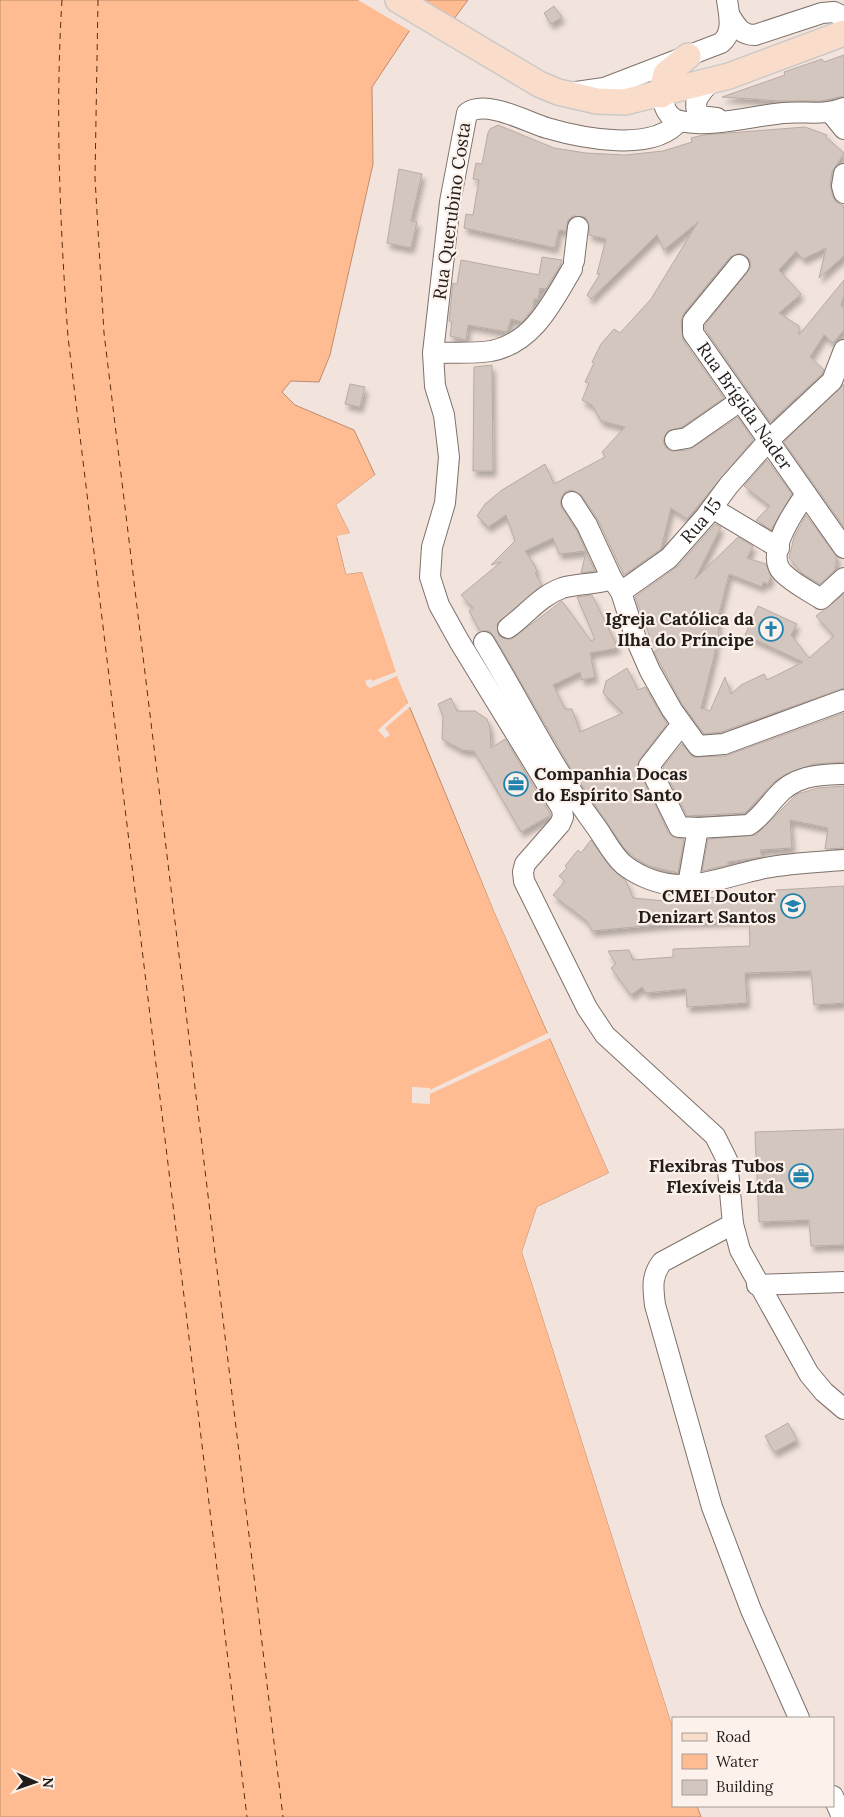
<svg xmlns="http://www.w3.org/2000/svg" width="844" height="1817" viewBox="0 0 844 1817" font-family="Lora,serif">
<style>
.water{fill:#ffbc93;stroke:#bd8c6f}
.pier{fill:#f2e4dc}
.lines{fill:none;stroke-linecap:round;stroke-linejoin:round}
.ferry{stroke:#592e10;stroke-width:1;stroke-dasharray:6 5;stroke-linecap:butt}
.building{fill:#d3c6be;stroke:#b8aba4;filter:url(#shadow)}
.minor-casing{stroke:#7d716a;stroke-width:22}
.major-casing{stroke:#cac9c8;stroke-width:28}
.minor{stroke:#fff;stroke-width:20}
.major{stroke:#fadcca;stroke-width:25}
.labels{text-anchor:middle;stroke-width:4.5;stroke-linejoin:round;paint-order:stroke}
.street-label{font-size:18px;fill:#221d1a;stroke:#fdf2eb}
.poi-label{font-size:18px;font-weight:bold;fill:#221d1a;stroke:#fdf2eb;text-anchor:end}
</style>
<defs>
<filter id="shadow"><feDropShadow dx="3" dy="5.5" stdDeviation="2.5" flood-color="#0004"/></filter>
</defs>
<rect width="100%" height="100%" fill="#f2e4dc"/>
<path class="water" d="M0,0h468l-20,27 -34,-3 -42,63 1,77 -43,191 -11,27 -28,-1 -9,11 13,13 59,25 21,45 -39,30 14,28 -13,4 9,37 16,-2 46,131 86,208 115,262 -72,34 -15,45 151,476v78h24l4,11h-701z"/>
<g class="pier">
<path d="M358,0h64l27,29 -34,-2 -3,5z"/>
<path d="M375,475l1,2 -37,28 13,28 -1,2 -11,3 7,33 17,-1 46,131 86,209 115,263 -1,2 -71,33 -15,44 149,468v8l-151,-476 15,-45 72,-34 -59,-135 -120,56v10l-18,-1v-16l18,1v2l118,-57 -54,-122 -83,-205 -26,22 5,7 -5,3 -7,-8 30,-27 -11,-27 -27,12 -3,-2 -2,-5 6,-2 1,2 24,-9 -34,-100 -16,2 -9,-38 13,-3 -14,-28z"/>
</g>
<g class="lines">
<g class="ferry">
<path d="M62,0c-7,112 -2,225 6,337l179,1480"/>
<path d="M98,0l-3,178 9,155 179,1484"/>
</g>
</g>
<g class="building">
<path d="M554,6l8,11 -11,7 -7,-11z"/>
<path d="M844,55v41l-23,5h-41l-58,-4 63,-22 -1,-3 38,-13 2,3z"/>
<path d="M498,125l56,23 32,5 39,2 38,-4 29,-9 -1,-4 12,-3 102,-8 22,8 -1,2 18,16 -12,19 -2,12 3,13 3,5 7,3 1,5v46l-25,22 7,-30 -23,11 -7,-8 -17,19 22,24 -22,19 20,13v9l45,-55v14l-3,11 3,4v21l-11,13 -9,-8 -14,22 14,13 -2,4 -52,48 -65,-93v-4l46,-58 -1,-7 -4,-4 -6,-3 -10,4 -46,56 -3,8 2,19 41,58 -42,29 -14,4 -5,10 3,7 5,3 18,-1 49,-33 15,23 -66,79 -16,-11 -10,41 -37,26 -26,-55 -16,-24 -10,-6 -7,2 -5,10 2,6 15,23 9,20 -27,3 -6,-16 -28,13 10,15 2,6 -2,1 7,12 -45,39 2,12 11,4 52,-39 29,40 4,-2 -18,-42 15,-2 26,53 -28,5 5,24 -13,3 -2,-8 -27,13 12,24h7l8,23 43,-19 -20,-20 3,-12 21,-13 11,22 7,-3 22,37 -27,35 -3,6 31,67 5,5 11,2 -6,34 -29,-7 -14,-8 -11,-10 -50,-74 -80,-138 -5,-5h-9l-11,-20 4,-3 -12,-13 40,-33 -10,3 24,-24 -9,-26 -18,12 -11,-11 8,-12 17,-14 43,-26 9,20 51,-27 -3,-5 23,-25 -24,-6 -9,-16 -10,-5 7,-17 -4,-1 9,-19 -2,-1 9,-18 13,-15 6,4 31,-34 47,-77 -34,28 -7,-15 -66,64 -4,-4 13,-21h-3l9,-35 -17,-4v-12l-4,-6 -12,-1 -5,4 -2,11 -7,-1 -4,18 -91,-20 2,-14 7,1 6,-35 -6,-1 3,-16 6,1 6,-31 2,-4z"/>
<path d="M399,169l23,5 -11,47 6,1 -6,26 -24,-5z"/>
<path d="M542,257l20,3 -2,6 -14,23 -6,-1 -2,11h-4l-1,10 -11,13 -11,-3 -4,13 -39,-7 -2,15 -16,-4 2,-14 -3,-1 3,-29 1,-9 4,1 4,-24 78,15z"/>
<path d="M492,365l1,106h-20l1,-104z"/>
<path d="M350,384l15,3 -5,20 -15,-3z"/>
<path d="M844,384v143l-60,-85z"/>
<path d="M767,460l25,34 -21,36 -15,-10 14,-14 -26,-20z"/>
<path d="M806,515l31,42 -2,13 -15,14 -17,-10 -14,-16 5,-21z"/>
<path d="M715,524l6,3 -26,52 43,-42 15,9 -6,12 19,6 5,13 -3,7 -5,-2 -1,5 -33,-13 -11,44 1,23h-5l2,7 -15,60 9,3 15,-34 6,17 10,-9 23,-11 3,6 36,-18 -58,-27 13,-29 39,18 -6,11 18,23 25,-22 -18,-20 28,-22v94l-123,44 -17,2 -22,-30 -28,-52 23,-14 -25,4 -17,-45 43,-31z"/>
<path d="M586,552l9,19 -14,2z"/>
<path d="M451,698l6,13h18l12,8 3,9 1,20 14,-9 46,76 -30,17 -47,-81 -12,-1 -20,-11 1,-23 -5,-12z"/>
<path d="M844,713v49l-30,2 -28,10 -11,7 -30,32 -58,3 -24,-49 19,-23 11,13 32,-1z"/>
<path d="M844,786v62l-19,1 3,-21 -38,-8 2,28 -32,2 2,7 -34,5v3l-26,6 6,-32 48,-4 41,-41 21,-6z"/>
<path d="M591,840l19,27 16,14 7,17 42,4 13,-1v-3l85,-2 3,-6 68,-4v117l-30,2 -3,-34 -66,2 2,30 -60,4 -1,-18 -40,4 -4,-6 -11,8 -20,-27 5,-4 -8,-13 21,-1 4,10 40,-3v-8l77,-3 -1,-26 -72,3 -85,8 -5,-10 -34,-26 12,-14 -6,-5 8,-8 -2,-2 13,-16 3,3z"/>
<path d="M844,1129v116l-33,1 -2,-26 -50,2 -4,-90z"/>
<path d="M788,1423l9,17 -23,12 -9,-16z"/>
</g>
<g class="lines">
<g class="minor-casing">
<g id="minor">
<path d="M730,16c7,11 11,19 25,19l67,-22 12,-1 10,5"/>
<path d="M710,82c-9,11 -19,19 -11,34l18,2"/>
<path d="M576,92l28,-4 117,-45c13,-10 8,-29 6,-43"/>
<path d="M661,95c3,11 6,23 19,26 30,7 73,-5 103,-8 22,-2 41,3 61,-5"/>
<path d="M831,113l13,16"/>
<path d="M679,121c-25,32 -98,17 -132,7 -20,-6 -61,-29 -80,-15l-17,89 -17,151 2,33 9,29 5,42 -4,46 -13,44 -2,30 9,28 20,36 103,168 1,8 -3,7 -35,40 -2,8 1,9 63,127 18,27 110,101 12,24 6,64 7,26 69,124 15,18 20,17"/>
<path d="M844,174l-2,12 2,7"/>
<path d="M574,261l4,-34"/>
<path id="s1" d="M739,265l-46,56v12l151,215"/>
<path d="M433,353c18,-1 39,1 58,-2 42,-8 61,-48 81,-82"/>
<path d="M675,440l12,-2 53,-37"/>
<path d="M806,494c-12,17 -42,60 -23,79 11,11 26,18 38,26l23,-21"/>
<path d="M572,502l15,23 25,54 9,13 15,47 14,32 22,39 26,36 26,-2 120,-44"/>
<path d="M712,508l67,40"/>
<path id="s2" d="M621,592l48,-34 37,-42 23,-31 40,-45 63,-59 12,-31"/>
<path d="M508,628c18,-13 32,-32 54,-40 17,-5 34,-3 50,-9"/>
<path d="M484,642c37,61 68,125 110,182 10,13 17,29 29,40 12,10 30,18 45,20 33,5 65,-10 97,-16 25,-5 53,-6 79,-8"/>
<path d="M682,724l-33,42 30,61 19,1 51,-3c12,-8 18,-18 27,-28 19,-22 42,-22 68,-23"/>
<path d="M688,885l10,-57"/>
<path d="M733,1224l-71,38c-11,14 -9,26 -7,43l57,202 39,103 48,108"/>
<path d="M757,1285l87,-3"/>
<path d="M833,1796l9,21"/>
</g>
</g>
<g class="major-casing">
<g id="major">
<path d="M398,0l141,84 19,8 39,9 28,1 104,-26 115,-43"/>
<path d="M661,95l5,-21 22,-18"/>
</g>
</g>
<use href="#minor" class="minor"/>
<use href="#major" class="major"/>
</g>
<defs>
<g id="church-ring" transform="scale(1.25)"><circle r="9.5" fill="#fdf2eb" stroke="#2183ae" stroke-width="1.5"/><path d="M-1.2-6h2.4v3.5h3.3v2.4h-3.3V6h-2.4V-.1h-3.3v-2.4h3.3Z" fill="#2183ae"/></g>
<g id="office-ring" transform="scale(1.25)"><circle r="9.5" fill="#fdf2eb" stroke="#2183ae" stroke-width="1.5"/><path d="M-6-3h4V-5.5h4V-3h4V5H-6ZM-1-4.5V-3h2v-1.5ZM-6 0V1H6V0Z" fill="#2183ae"/></g>
<g id="school-ring" transform="scale(1.25)"><circle r="9.5" fill="#fdf2eb" stroke="#2183ae" stroke-width="1.5"/><path d="M0-5L7-2L0 1L-7-2ZM-4 1L0 2.5L4 1V4Q0 6-4 4Z" fill="#2183ae"/></g>
</defs>
<g fill-rule="evenodd">
<use href="#church-ring" x="771" y="629"/>
<use href="#office-ring" x="516" y="784"/>
<use href="#school-ring" x="793" y="906"/>
<use href="#office-ring" x="801" y="1176"/>
</g>
<g class="labels">
<g class="street-label">
<text transform="translate(452 211) rotate(-82)" y="6">Rua Querubino Costa</text>
<text dy="6" stroke="none"><textPath href="#s1" startOffset="174">Rua Brígida Nader</textPath></text>
<text dy="6" stroke="none"><textPath href="#s2" startOffset="108">Rua 15</textPath></text>
</g>
<g class="poi-label">
<text x="754" y="625">Igreja Católica da<tspan x="754" dy="21">Ilha do Príncipe</tspan></text>
<text x="534" y="780" text-anchor="start">Companhia Docas<tspan x="534" dy="21">do Espírito Santo</tspan></text>
<text x="776" y="902">CMEI Doutor<tspan x="776" dy="21">Denizart Santos</tspan></text>
<text x="784" y="1172">Flexibras Tubos<tspan x="784" dy="21">Flexíveis Ltda</tspan></text>
</g>
</g>
<rect x="672" y="1717" width="162" height="90" fill="#fdf2eb" stroke="#a59d97"/>
<rect x="682" y="1733" width="25" height="8" fill="#fadcca" stroke="#a59d97"/>
<text x="716" y="1742" font-size="15" fill="#221d1a">Road</text>
<rect x="682" y="1754" width="25" height="15" fill="#ffbc93" stroke="#a59d97"/>
<text x="716" y="1767" font-size="15" fill="#221d1a">Water</text>
<rect x="682" y="1780" width="25" height="15" fill="#d3c6be" stroke="#a59d97"/>
<text x="716" y="1792" font-size="15" fill="#221d1a">Building</text>
<g transform="translate(35 1782) rotate(92)" stroke="#fdf2eb" stroke-width="4" paint-order="stroke">
<path d="M0-4L9 19L0 12L-9 19Z" fill="#221d1a"/>
<text y="-8" font-size="14" font-weight="bold" text-anchor="middle" fill="#221d1a">N</text>
</g>
</svg>
